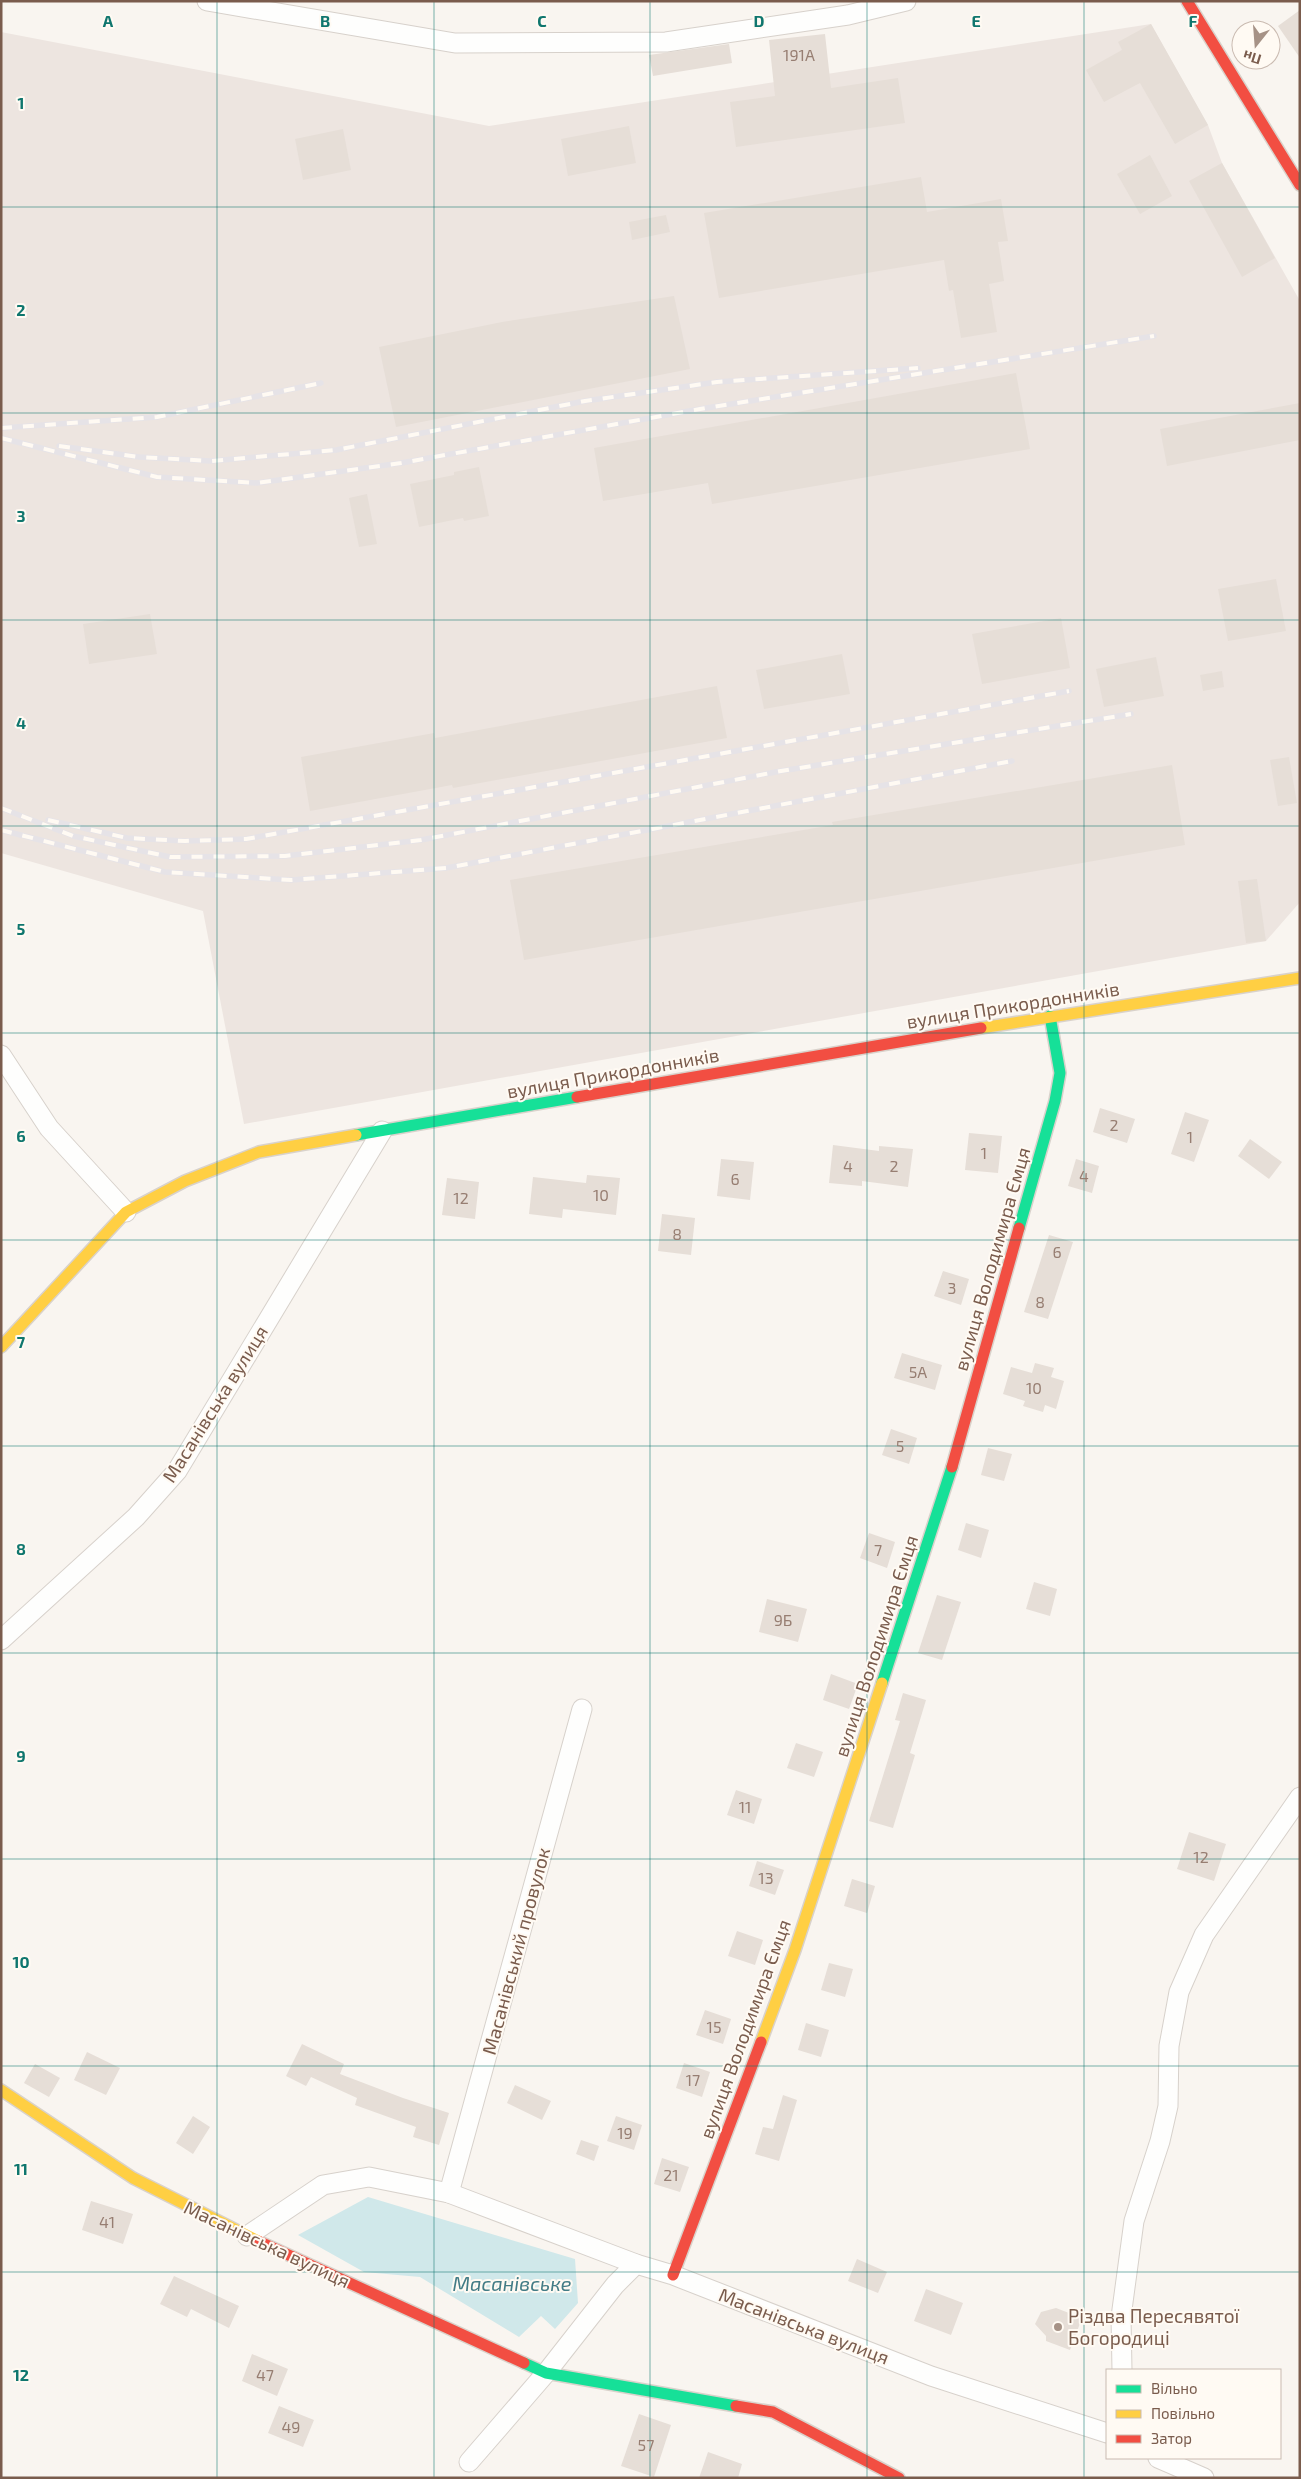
<svg xmlns="http://www.w3.org/2000/svg" width="1301" height="2479" viewBox="0 0 1301 2479" font-family="'Exo 2',sans-serif">
<style>
.industrial{fill:#ede5e0}
.water{fill:#d0e8ea}
.building{fill:#e6ded7}
.lines{fill:none;stroke-linecap:round;stroke-linejoin:round}
.street-casing{stroke:#d7d1cb;stroke-width:21}
.fast-casing{stroke:#d9d2cb;stroke-width:14}
.slow-casing{stroke:#d9d2cb;stroke-width:14}
.jam-casing{stroke:#d9d2cb;stroke-width:14}
.street{stroke:#fefefd;stroke-width:19}
.fast{stroke:#16e098;stroke-width:11}
.slow{stroke:#ffcf43;stroke-width:11}
.jam{stroke:#f24e42;stroke-width:11}
.rail-casing{stroke:#e6e3e7;stroke-width:5.5}
.rail{stroke:#fffaf3;stroke-width:4;stroke-dasharray:11;stroke-linecap:butt}
.grid{fill:none;stroke:#0f766e;stroke-width:1;stroke-opacity:0.55}
.poi-dot{fill:#a69286;stroke:#fffaf3;stroke-width:2}
.labels{text-anchor:middle;stroke-width:4;stroke-linejoin:round;paint-order:stroke}
.number-label{font-size:16px;fill:#977e72}
.street-label{font-size:19px;fill:#7a5c4d;stroke:#fffaf3}
.poi-label{font-size:19px;fill:#7a5c4d;stroke:#fffaf3;text-anchor:start}
.water-label{font-size:20px;font-style:italic;fill:#437c86;stroke:#fffaf3}
.grid-label{font-size:16px;text-anchor:middle;font-weight:bold;fill:#0f766e;stroke:#fffaf3;stroke-width:4;stroke-linejoin:round;paint-order:stroke}
</style>
<rect width="100%" height="100%" fill="#f9f5f0"/>
<path class="industrial" d="M1151,24l57,101 14,38 78,138v601l-34,39 -1022,183 -41,-213 -202,-58v-821l488,94z"/>
<path class="water" d="M368,2197l207,62 3,44 -23,26 -14,-13 -22,21 -99,-60 -56,-5 -66,-37z"/>
<g class="building">
<path d="M1300,10v48l-22,-32z"/>
<path d="M1151,24l57,101 -33,19 -35,-61 -36,19 -18,-32 36,-20 -4,-8z"/>
<path d="M825,34l6,54 67,-10 7,45 -169,24 -6,-45 45,-6 -6,-56z"/>
<path d="M729,44l3,19 -79,13 -4,-21z"/>
<path d="M629,126l7,37 -68,13 -7,-37z"/>
<path d="M343,129l8,41 -48,10 -8,-41z"/>
<path d="M1150,155l22,41 -32,18 -23,-40z"/>
<path d="M1222,163l53,95 -33,19 -53,-96z"/>
<path d="M921,177l6,35 74,-13 7,42 -10,1 6,39 -15,3 8,48 -36,6 -8,-48 -4,1 -5,-31 -225,38 -15,-85z"/>
<path d="M666,215l4,17 -38,8 -3,-18z"/>
<path d="M674,296l16,73 -294,58 -17,-80 123,-25z"/>
<path d="M1016,373l14,76 -318,55 -4,-21 -105,18 -9,-53z"/>
<path d="M1300,403v37l-133,26 -7,-37z"/>
<path d="M479,467l10,49 -25,5 -1,-3 -44,9 -9,-43 44,-9v-3z"/>
<path d="M367,494l10,50 -18,3 -10,-49z"/>
<path d="M1276,579l10,52 -58,10 -10,-52z"/>
<path d="M150,614l7,40 -68,10 -6,-40z"/>
<path d="M1061,618l9,50 -88,16 -10,-50z"/>
<path d="M842,654l8,40 -86,15 -8,-39z"/>
<path d="M1156,657l8,39 -60,11 -8,-38z"/>
<path d="M1222,671l2,16 -21,4 -3,-16z"/>
<path d="M717,686l10,52 -274,50 -1,-3 -142,26 -9,-54 133,-24 1,5z"/>
<path d="M1289,757l8,46 -19,3 -8,-46z"/>
<path d="M1172,765l13,80 -661,115 -14,-80 323,-55 -1,-3z"/>
<path d="M1257,879l9,62 -20,2 -8,-62z"/>
<path d="M1100,1108l35,11 -8,24 -34,-11z"/>
<path d="M1185,1112l24,8 -15,42 -23,-8z"/>
<path d="M969,1133l33,3 -4,37 -33,-3z"/>
<path d="M1250,1139l32,23 -13,17 -31,-23z"/>
<path d="M833,1145l46,6v-5l34,3 -5,38 -46,-6v5l-33,-3z"/>
<path d="M721,1159l33,3 -4,38 -33,-4z"/>
<path d="M1076,1159l23,7 -7,27 -24,-7z"/>
<path d="M587,1175l33,3 -4,37 -53,-6 -1,9 -33,-4 4,-37 53,6z"/>
<path d="M447,1178l32,4 -4,37 -33,-4z"/>
<path d="M662,1214l33,4 -4,37 -33,-4z"/>
<path d="M1049,1235l24,7 -25,77 -24,-7z"/>
<path d="M943,1271l26,8 -8,26 -27,-9z"/>
<path d="M902,1353l40,12 -7,25 -41,-12z"/>
<path d="M1035,1363l19,5 -3,9 13,4 -8,28 -11,-4 -2,7 -20,-6 2,-5 -22,-7 8,-27 21,6z"/>
<path d="M891,1429l26,9 -8,26 -27,-9z"/>
<path d="M988,1448l24,6 -8,27 -23,-6z"/>
<path d="M966,1523l23,7 -8,28 -23,-8z"/>
<path d="M869,1533l26,9 -8,26 -27,-10z"/>
<path d="M1034,1582l23,7 -7,27 -24,-7z"/>
<path d="M937,1595l24,7 -19,58 -24,-7z"/>
<path d="M767,1599l40,10 -9,33 -39,-10z"/>
<path d="M831,1674l27,10 -9,25 -26,-9z"/>
<path d="M903,1693l23,7 -16,53 5,2 -22,73 -24,-7 31,-100 -5,-1z"/>
<path d="M796,1743l27,9 -9,25 -27,-9z"/>
<path d="M736,1790l26,9 -8,25 -27,-9z"/>
<path d="M1189,1832l37,12 -12,37 -37,-12z"/>
<path d="M757,1861l27,9 -9,25 -26,-9z"/>
<path d="M852,1879l23,7 -8,27 -23,-7z"/>
<path d="M737,1931l26,9 -8,25 -27,-9z"/>
<path d="M829,1963l24,6 -8,28 -24,-7z"/>
<path d="M705,2010l26,9 -8,25 -27,-9z"/>
<path d="M806,2023l23,7 -8,27 -23,-7z"/>
<path d="M302,2044l42,20 -4,10 63,24 46,15 -10,32 -26,-8 3,-10 -61,-22 2,-7 -46,-21 -5,9 -20,-10z"/>
<path d="M87,2052l33,16 -14,27 -32,-15z"/>
<path d="M684,2063l26,9 -8,25 -26,-9z"/>
<path d="M35,2064l25,14 -11,19 -25,-14z"/>
<path d="M515,2085l36,16 -9,19 -35,-17z"/>
<path d="M783,2095l14,5 -18,61 -24,-7 8,-27 10,2z"/>
<path d="M193,2116l17,11 -17,27 -17,-11z"/>
<path d="M616,2116l26,9 -8,25 -27,-9z"/>
<path d="M581,2140l18,6 -5,15 -18,-7z"/>
<path d="M662,2158l27,9 -9,25 -26,-8z"/>
<path d="M91,2201l42,13 -10,30 -41,-14z"/>
<path d="M857,2259l30,13 -9,21 -30,-12z"/>
<path d="M174,2276l65,30 -10,22 -38,-19 -4,8 -27,-13z"/>
<path d="M926,2289l37,14 -12,32 -37,-14z"/>
<path d="M1056,2308l26,10 -12,32 -24,-9v-5l-11,-12 6,-12z"/>
<path d="M252,2354l36,15 -11,27 -35,-15z"/>
<path d="M279,2406l35,14 -11,27 -35,-14z"/>
<path d="M639,2414l32,11 -17,52 -33,-11z"/>
<path d="M708,2452l34,12 -4,14h-39z"/>
</g>
<g class="lines">
<g class="street-casing">
<g id="street">
<path d="M207,1l248,42 211,-1 182,-27 58,-14"/>
<path d="M1,1055l48,73 77,84"/>
<path d="M1,1640l135,-123 41,-46 205,-340"/>
<path d="M449,2193l133,-484"/>
<path d="M247,2236l76,-51 46,-8 80,16 187,71"/>
<path d="M1122,2370l-1,-53 13,-96 26,-80 8,-35 1,-60 10,-54 25,-57 96,-138"/>
<path d="M1158,2458l46,20"/>
<path d="M469,2462l77,-89 69,-88 21,-21 37,11 258,101 176,57"/>
</g>
</g>
<g class="fast-casing">
<g id="fast">
<path d="M356,1135l221,-38"/>
<path d="M1019,1228l36,-127 5,-28 -10,-57"/>
<path d="M882,1683l70,-216"/>
<path d="M524,2363l22,10 190,33"/>
</g>
</g>
<g class="slow-casing">
<g id="slow">
<path d="M981,1028l319,-50"/>
<path d="M1,1347l125,-135 59,-31 74,-29 97,-17"/>
<path d="M761,2042l34,-92 87,-267"/>
<path d="M1,2090l132,88 125,63"/>
</g>
</g>
<g class="jam-casing">
<g id="jam">
<path d="M1187,1l113,184"/>
<path d="M577,1097l404,-69"/>
<path d="M952,1467l67,-239"/>
<path d="M258,2241l266,122"/>
<path d="M673,2275l88,-233"/>
<path d="M736,2406l37,6 126,66"/>
</g>
</g>
<use href="#street" class="street"/>
<use href="#fast" class="fast"/>
<use href="#slow" class="slow"/>
<use href="#jam" class="jam"/>
<g class="rail-casing">
<g id="rail">
<path d="M1,428l156,-11 164,-34"/>
<path d="M1,438l156,39 100,6 144,-20 299,-54 454,-73"/>
<path d="M59,446l80,11 72,4 125,-11 249,-49 132,-19 201,-14"/>
<path d="M1,808l72,28 97,21 115,-1 136,-16 360,-69 350,-57"/>
<path d="M48,820l79,18 58,3 61,-2 823,-148"/>
<path d="M1,830l164,42 126,8 155,-12 566,-107"/>
</g>
</g>
<use href="#rail" class="rail"/>
</g>
<path class="grid" d="M217,1v2477M434,1v2477M650,1v2477M867,1v2477M1084,1v2477M1,207h1299M1,413h1299M1,620h1299M1,826h1299M1,1033h1299M1,1240h1299M1,1446h1299M1,1653h1299M1,1859h1299M1,2066h1299M1,2272h1299"/>
<circle class="poi-dot" cx="1058" cy="2327" r="5"/>
<g class="labels">
<g class="number-label">
<text x="799" y="61">191А</text>
<text x="1114" y="1131">2</text>
<text x="1190" y="1143">1</text>
<text x="984" y="1159">1</text>
<text x="848" y="1172">4</text>
<text x="894" y="1172">2</text>
<text x="1084" y="1182">4</text>
<text x="735" y="1185">6</text>
<text x="601" y="1201">10</text>
<text x="461" y="1204">12</text>
<text x="677" y="1240">8</text>
<text x="1057" y="1258">6</text>
<text x="952" y="1294">3</text>
<text x="1040" y="1308">8</text>
<text x="918" y="1378">5А</text>
<text x="1034" y="1394">10</text>
<text x="900" y="1452">5</text>
<text x="878" y="1556">7</text>
<text x="783" y="1626">9Б</text>
<text x="745" y="1813">11</text>
<text x="1201" y="1863">12</text>
<text x="766" y="1884">13</text>
<text x="714" y="2033">15</text>
<text x="693" y="2086">17</text>
<text x="625" y="2139">19</text>
<text x="671" y="2181">21</text>
<text x="107" y="2228">41</text>
<text x="265" y="2381">47</text>
<text x="291" y="2433">49</text>
<text x="646" y="2451">57</text>
</g>
<g class="street-label">
<text transform="translate(1013 1005) rotate(-9)" y="7">вулиця Прикордонників</text>
<text transform="translate(613 1073) rotate(-10)" y="7">вулиця Прикордонників</text>
<text transform="translate(992 1259) rotate(-74)" y="7">вулиця Володимира Ємця</text>
<text transform="translate(215 1404) rotate(-58)" y="7">Масанівська вулиця</text>
<text transform="translate(876 1646) rotate(-72)" y="7">вулиця Володимира Ємця</text>
<text transform="translate(516 1951) rotate(-75)" y="7">Масанівський провулок</text>
<text transform="translate(745 2029) rotate(-70)" y="7">вулиця Володимира Ємця</text>
<text transform="translate(267 2244) rotate(25)" y="7">Масанівська вулиця</text>
<text transform="translate(804 2326) rotate(21)" y="7">Масанівська вулиця</text>
</g>
<g class="poi-label">
<text x="1068" y="2323">Різдва Пересявятої<tspan x="1068" dy="22">Богородиці</tspan></text>
</g>
<g class="water-label">
<text x="512" y="2291">Масанівське</text>
</g>
</g>
<g class="grid-label">
<text x="108" y="27">A</text>
<text x="325" y="27">B</text>
<text x="542" y="27">C</text>
<text x="759" y="27">D</text>
<text x="976" y="27">E</text>
<text x="1193" y="27">F</text>
<text x="21" y="109">1</text>
<text x="21" y="316">2</text>
<text x="21" y="522">3</text>
<text x="21" y="729">4</text>
<text x="21" y="935">5</text>
<text x="21" y="1142">6</text>
<text x="21" y="1348">7</text>
<text x="21" y="1555">8</text>
<text x="21" y="1762">9</text>
<text x="21" y="1968">10</text>
<text x="21" y="2175">11</text>
<text x="21" y="2381">12</text>
</g>
<rect width="1301" height="2479" fill="none" stroke="#7a5c4d" stroke-width="5"/>
<rect x="1106" y="2369" width="175" height="90" fill="#fffaf3" stroke="#cabbb1"/>
<rect x="1116" y="2385" width="25" height="8" fill="#16e098" stroke="#cabbb1"/>
<text x="1151" y="2394" font-size="15" fill="#7a5c4d">Вільно</text>
<rect x="1116" y="2410" width="25" height="8" fill="#ffcf43" stroke="#cabbb1"/>
<text x="1151" y="2419" font-size="15" fill="#7a5c4d">Повільно</text>
<rect x="1116" y="2435" width="25" height="8" fill="#f24e42" stroke="#cabbb1"/>
<text x="1151" y="2444" font-size="15" fill="#7a5c4d">Затор</text>
<g transform="translate(1256 45) rotate(197)"><circle r="24" fill="#fffaf3" stroke="#cabbb1"/>
<path d="M0-4L9 19L0 12L-9 19Z" fill="#a69286"/>
<text y="-8" font-size="14" font-weight="bold" text-anchor="middle" fill="#7a5c4d">Пн</text>
</g>
</svg>
